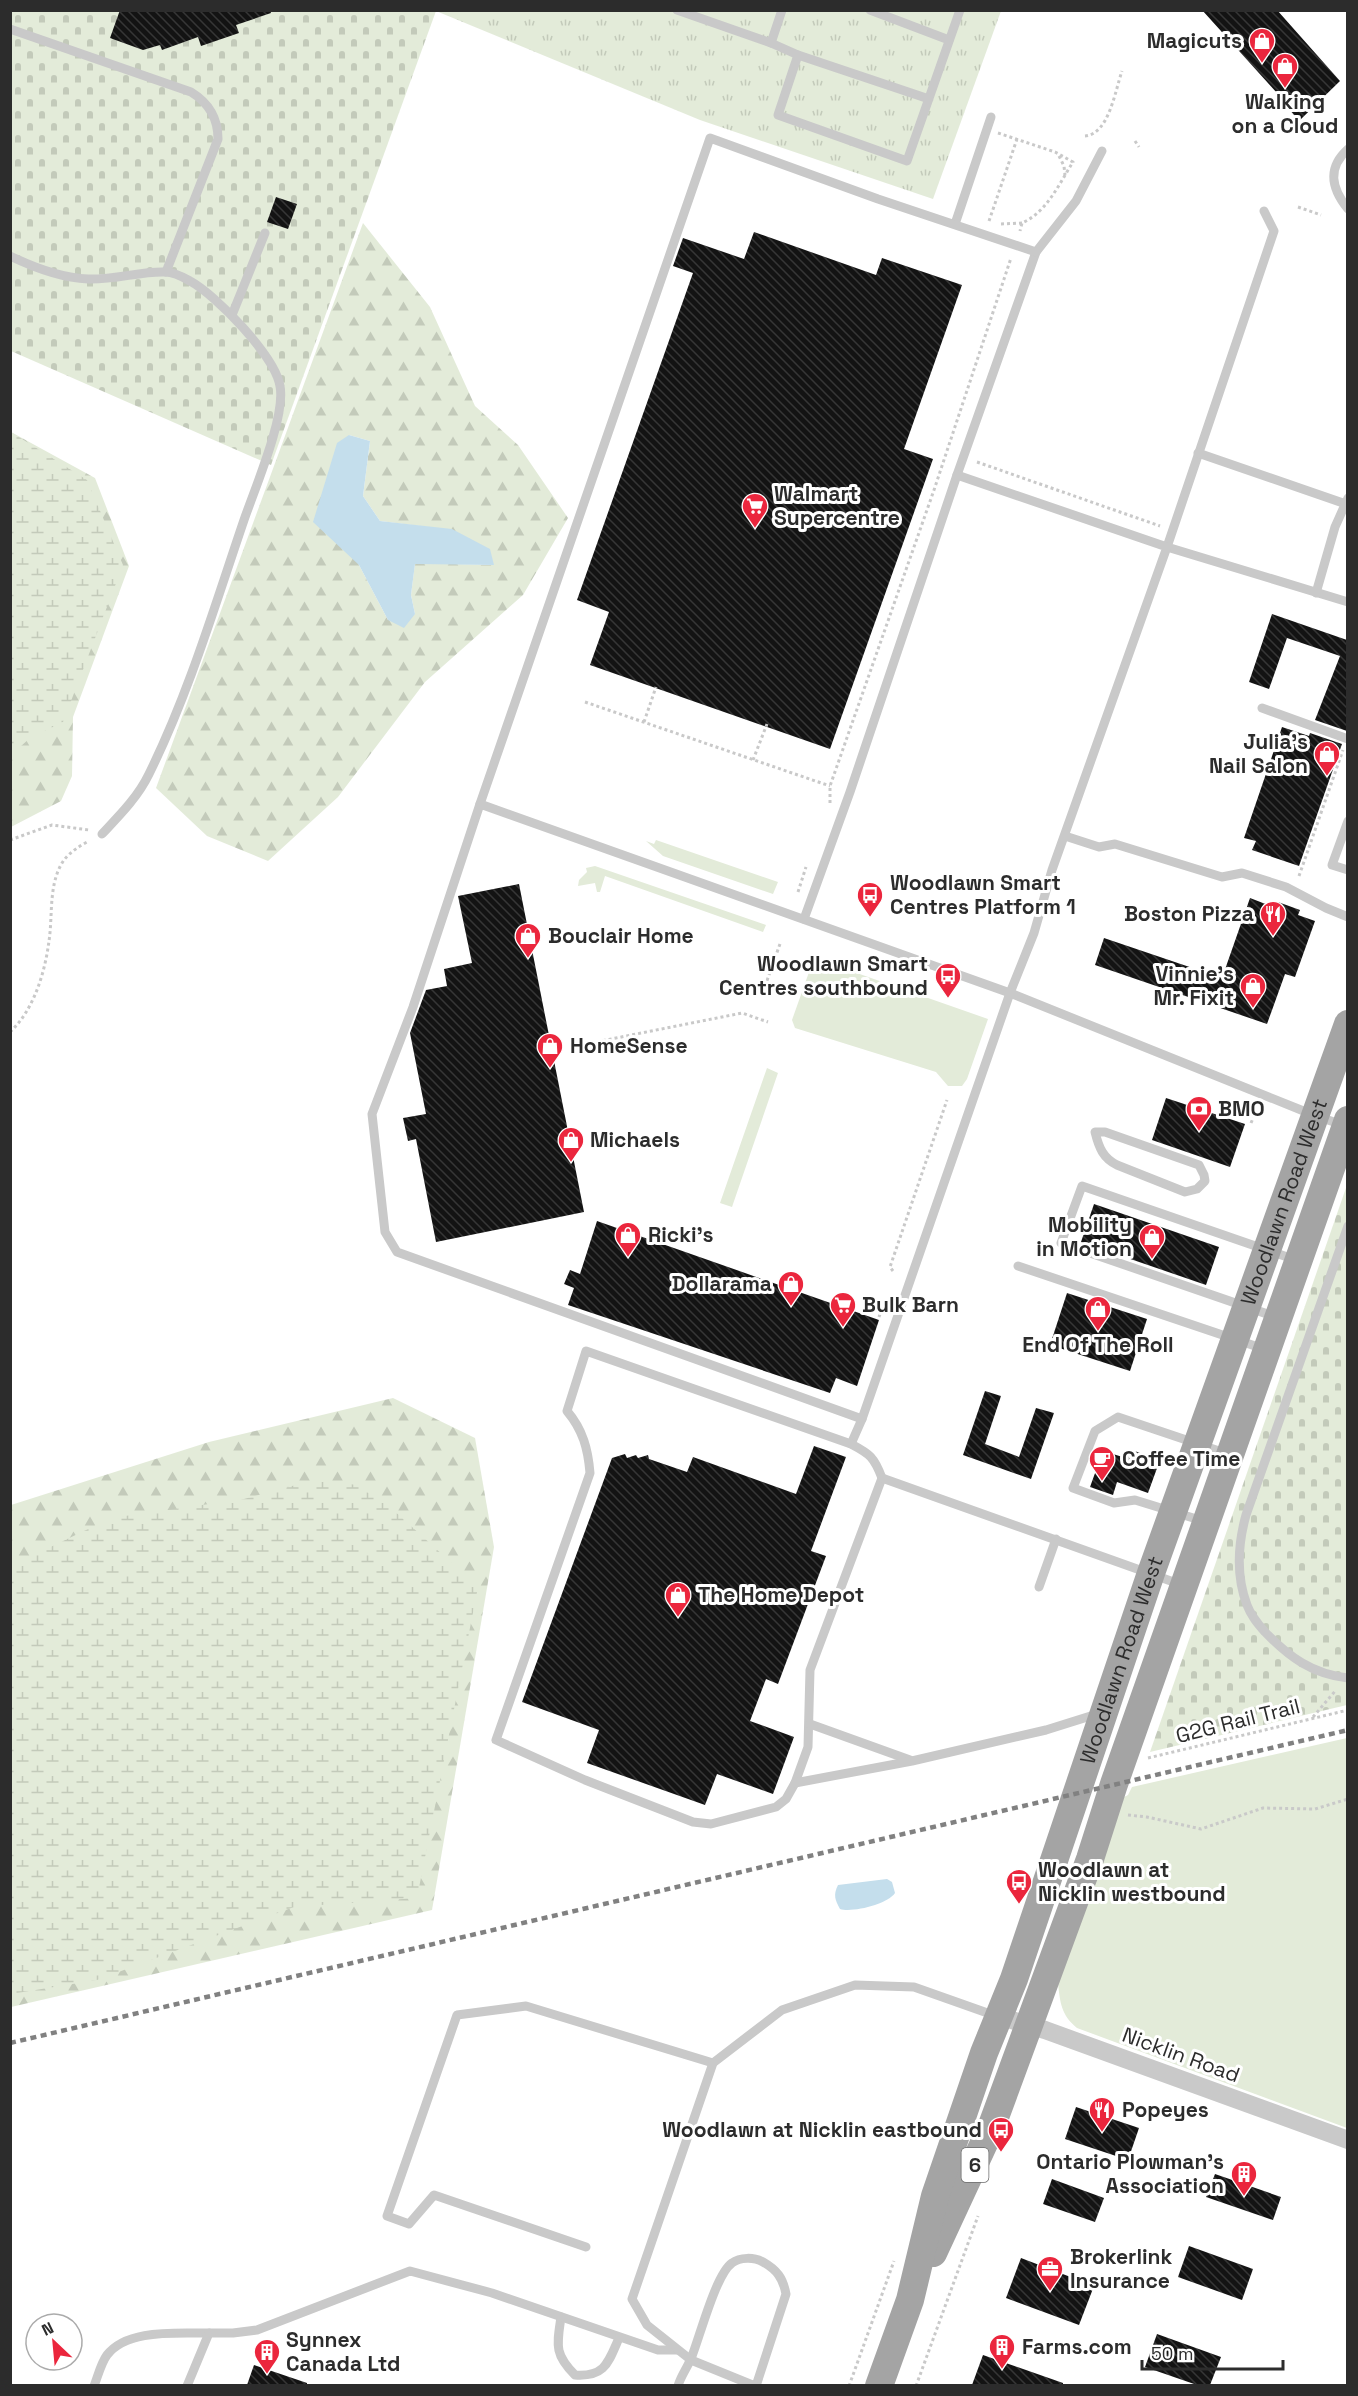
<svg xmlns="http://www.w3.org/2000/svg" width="1358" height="2396" viewBox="0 0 1358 2396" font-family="'Space Grotesk',sans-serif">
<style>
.green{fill:#e3ebd9}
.forest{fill:url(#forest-firs);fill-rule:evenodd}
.wetland{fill:url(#wetland-marsh)}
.cemetery{fill:url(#cemetery-stones)}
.park{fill:url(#park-tufts)}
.water{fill:#c4deec}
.building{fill:url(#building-back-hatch)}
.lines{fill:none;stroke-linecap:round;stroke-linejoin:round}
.path{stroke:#c9c9c9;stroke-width:3;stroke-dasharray:3 3;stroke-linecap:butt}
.lane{stroke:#c9c9c9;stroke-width:9}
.street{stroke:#c9c9c9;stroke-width:18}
.primary{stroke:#a4a4a4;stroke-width:28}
.rail{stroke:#818181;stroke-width:4.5;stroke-dasharray:6 4.5;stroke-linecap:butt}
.labels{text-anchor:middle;stroke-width:6;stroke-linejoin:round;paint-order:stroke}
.shield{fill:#fff;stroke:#6b6b6b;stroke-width:1.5}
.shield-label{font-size:20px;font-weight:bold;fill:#2c2c2c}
.poi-label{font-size:21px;font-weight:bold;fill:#2c2c2c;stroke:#fff;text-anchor:start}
.street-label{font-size:21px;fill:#2c2c2c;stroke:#fff}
</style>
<defs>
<pattern id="forest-firs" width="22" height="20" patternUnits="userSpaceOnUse" patternTransform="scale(1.5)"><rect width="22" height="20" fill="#e3ebd9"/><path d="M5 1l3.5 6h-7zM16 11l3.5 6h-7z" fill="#c3caba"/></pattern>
<pattern id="wetland-marsh" width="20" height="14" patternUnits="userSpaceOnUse" patternTransform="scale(1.5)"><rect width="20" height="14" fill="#e3ebd9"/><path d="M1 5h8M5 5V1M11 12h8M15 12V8" fill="none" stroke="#c3caba"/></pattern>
<pattern id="cemetery-stones" width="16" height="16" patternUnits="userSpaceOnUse" patternTransform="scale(1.5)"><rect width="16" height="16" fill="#e3ebd9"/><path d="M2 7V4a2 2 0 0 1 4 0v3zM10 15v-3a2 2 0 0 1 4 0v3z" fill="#c3caba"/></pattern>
<pattern id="park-tufts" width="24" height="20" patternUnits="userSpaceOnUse" patternTransform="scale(1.5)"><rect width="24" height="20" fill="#e3ebd9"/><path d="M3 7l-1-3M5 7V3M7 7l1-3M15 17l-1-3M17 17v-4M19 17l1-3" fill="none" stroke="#c3caba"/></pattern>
<pattern id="building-back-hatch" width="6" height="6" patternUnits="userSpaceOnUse" patternTransform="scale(1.5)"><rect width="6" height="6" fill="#131313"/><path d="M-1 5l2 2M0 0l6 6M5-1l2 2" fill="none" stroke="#363636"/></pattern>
</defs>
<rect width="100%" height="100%" fill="#fff"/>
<g class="green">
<path d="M656,840l122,42 -5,12 -110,-38 -17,-15 8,3z"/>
<path d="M595,866l171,59 -3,7 -158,-56 -5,16h-3l-2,-9 -17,3 1,-6 8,-8 -1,-4z"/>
<path d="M814,958l174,61 -21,60 -5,7h-14l-12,-14 -141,-44 -3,-8z"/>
<path d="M767,1068l11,5 -46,134 -12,-4z"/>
<path d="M1347,1738v390l-270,-100c-16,-13 -17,-26 -19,-45l64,-185 6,-3 4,-8z"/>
</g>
<g class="forest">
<path d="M363,223l67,84 45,99 43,39 50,73 -45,77 -98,87 -87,115 -70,64 -61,-25 -51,-48zM349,435l21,6 -7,55 17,25 72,9 42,35 -79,-2 -4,32 4,19 -27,6 -29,-55z"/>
<path d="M11,432l84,46 34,88 -56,151 -1,59 -11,25 -50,26z"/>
<path d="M393,1398l82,40 19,109 -62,363 -421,97v-502l198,-63z"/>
</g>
<g class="wetland">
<path d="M11,432l76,48 36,85 -60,157 -33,16 -19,17z"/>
<path d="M318,1479l38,6 33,21 89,81 -61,311 -123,9 -197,73 -86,14v-428l100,-48 133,-19z"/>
</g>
<g class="cemetery">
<path d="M11,11h425l-165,454 -260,-114z"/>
<path d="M1347,1185v520l-197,47z"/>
</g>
<path class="park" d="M436,11v-1l565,1 -68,188 -233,-79z"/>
<g class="water">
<path d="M349,435l21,6 -7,55 17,25 72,8 38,20 4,16 -79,-1 -4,31 4,19 -11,14 -16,-8 -29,-55 -46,-43 24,-79z"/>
<path d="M887,1879l5,3 3,11c-7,11 -43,20 -55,16 -5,-9 -7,-14 -2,-24z"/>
</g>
<g class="building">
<path d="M120,10h150l1,3 -35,12 3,8 -38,13 -3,-9 -36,13 -2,-5 -17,5 -33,-12z"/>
<path d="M1202,10h75l63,71 -41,40 -15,-18 1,-1z"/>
<path d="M276,197l21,7 -9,25 -21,-7z"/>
<path d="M754,232l122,43 6,-17 80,27 -58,164 29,10 -103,290 -240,-84 19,-53 -32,-12 116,-327 -20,-7 10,-28 61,21z"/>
<path d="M1272,614l75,26v91l-32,-11 25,-64 -53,-18 -18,51 -20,-7z"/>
<path d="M1282,727l27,9 1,-3 32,11 -43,122 -47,-16 4,-9 -12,-3z"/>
<path d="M519,884l65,328 -148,30 -20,-103 -8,2 -5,-23 23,-4 -16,-81 16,-43 21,-4 -3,-17 28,-6 -14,-67z"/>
<path d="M1250,898l26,10 2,-6 22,8 -2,5 17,6 -20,56 -10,-3 -18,50 -172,-59 9,-27 118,40z"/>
<path d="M1166,1098l79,26 -15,43 -78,-27z"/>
<path d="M1094,1204l125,43 -13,38 -125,-43z"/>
<path d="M597,1221l282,99 -22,66 -21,-8 -6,15 -262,-88 6,-17 -10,-4 6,-14 10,4z"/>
<path d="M1067,1293l80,26 -17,52 -80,-26z"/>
<path d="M985,1391l16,5 -16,48 34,13 17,-49 18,5 -23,66 -68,-24z"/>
<path d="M814,1446l32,11 -35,94 15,5 -48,128 -12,-5 -16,42 44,16 -21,57 -56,-20 -12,31 -118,-42 12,-33 -77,-28 90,-244 13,-4 2,4 9,-3 2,3 10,-3 1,4 38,13 6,-15 103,37z"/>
<path d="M1129,1449l31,11 -12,33 -31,-11 -4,13 -23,-8 13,-36 23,7z"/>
<path d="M1076,2107l63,21 -11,32 -63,-21z"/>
<path d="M1215,2174l66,23 -8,23 -67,-23z"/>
<path d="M1052,2179l52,19 -9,24 -52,-18z"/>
<path d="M1189,2246l64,23 -11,31 -64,-23z"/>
<path d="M1021,2258l73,28 -15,39 -73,-27z"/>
<path d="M1157,2334l64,23 -11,28h-13l-52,-18z"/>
<path d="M983,2355l80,28v2h-91z"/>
<path d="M254,2365l53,18v2h-60z"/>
</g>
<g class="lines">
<g class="path">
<path d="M998,133l57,19 18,10c-14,22 -26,50 -51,61l-2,8"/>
<path d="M1085,136c24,-2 30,-45 37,-65"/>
<path d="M1135,141l4,6"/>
<path d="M1059,156l5,10 1,9"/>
<path d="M1298,207l23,8"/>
<path d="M989,221l28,-82"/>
<path d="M1001,224l21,-1"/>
<path d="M977,462l183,64"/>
<path d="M585,702l245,84"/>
<path d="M644,722l12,-35"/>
<path d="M753,760l14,-36"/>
<path d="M830,803v-17l104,-296 77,-232"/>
<path d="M10,840l42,-15 37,5"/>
<path d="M1299,876l44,-126"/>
<path d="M798,892l8,-25"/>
<path d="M763,992l18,-51"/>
<path d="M10,1032c24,-22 35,-60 39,-91 4,-26 -1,-58 15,-81 6,-8 17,-15 25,-19"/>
<path d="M591,1043l151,-30 26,9"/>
<path d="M1251,1123l3,-7"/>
<path d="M893,1271l-3,-4 57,-167"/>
<path d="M879,1317l5,-15"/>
<path d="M1313,1717l23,-27"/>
<path d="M1148,1758l200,-48"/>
<path d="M1128,1815l19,2 54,12 62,-21 52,1 33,-10"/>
<path d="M849,2386l45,-125"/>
<path d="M916,2386l62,-170"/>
</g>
<g class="lane">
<path d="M677,10l94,33 11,-33"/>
<path d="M870,10l79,30"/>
<path d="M10,29l181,63c18,11 27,27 27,47l-52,133"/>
<path d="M771,43l27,12"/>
<path d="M929,99l-131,-44 -20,60 129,46 53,-151"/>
<path d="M1348,149c-21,19 -17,39 0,60"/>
<path d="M1264,211l10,20 -107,316 181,55"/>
<path d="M955,224l36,-107"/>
<path d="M10,256c25,12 51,22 78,23 27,1 53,-8 77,-7 7,0 18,5 25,9 26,14 85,75 90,105 6,30 -25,102 -36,134 -29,85 -55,173 -95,254 -11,23 -30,42 -47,60"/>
<path d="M232,315l33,-82"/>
<path d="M1198,453l145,50"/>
<path d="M957,475l79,-223 40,-51 26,-50"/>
<path d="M1316,593l19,-66 13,-29"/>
<path d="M1262,708l86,31"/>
<path d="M480,804l230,-666 168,61 158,53"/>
<path d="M1348,821l-16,44 16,5"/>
<path d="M1065,836l34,11 16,-3 107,33 20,-4 44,14 40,21 22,9"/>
<path d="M804,919l46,-127 107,-317 210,72 -115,323 -18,63 -24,60 -148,426 -11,25"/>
<path d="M1095,1132h10l94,33 5,10 1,6 -8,8 -12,3 -68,-27c-14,-7 -18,-17 -22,-33z"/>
<path d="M1348,1226l-102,289c-8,29 -10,61 1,90 4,11 11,19 18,27 24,25 47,42 83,46"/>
<path d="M1018,1266l246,83"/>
<path d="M1276,1317l-215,-74 21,-57 214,74"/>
<path d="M586,1351l265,93c19,10 23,13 31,34l-72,192 -2,77 -13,36 -9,16 -10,8 -65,17 -18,-2 -108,-42 -89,-40 94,-267c-2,-24 -7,-43 -23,-62z"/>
<path d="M862,1419l-465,-167 -12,-20 -13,-118 41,-107 67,-203 530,189 306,123 27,9"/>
<path d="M882,1478l300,107"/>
<path d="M1203,1521l-68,-21 -21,3 -41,-15 22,-57 23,-14 110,37"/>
<path d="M1039,1587l17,-48"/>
<path d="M810,1724l100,36"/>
<path d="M795,1783l117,-22 134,-31 51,-16"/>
<path d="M586,2247l-152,-52 -25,29 -22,-8 70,-201 69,-9 187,57"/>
<path d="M561,2317c-4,28 -7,37 14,58 30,2 33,-12 44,-37"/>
<path d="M94,2386c4,-10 7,-23 13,-31 21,-27 71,-21 102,-22"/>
<path d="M187,2386l22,-53h24l24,-3 153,-59 82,22 166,57h19"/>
<path d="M678,2386c3,-11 10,-19 14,-30 8,-20 24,-82 40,-93 8,-6 22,-6 31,-1 14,8 20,16 23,32l-30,92"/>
<path d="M755,2386l-64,-26 -44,-35 -15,-26 81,-236 69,-53 73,-25 59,2 82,29"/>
</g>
<path class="street" d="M998,2016l47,14 303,110"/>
<g class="primary">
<path d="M933,2253l58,-125 99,-269 24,-75 234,-664"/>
<path id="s1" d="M879,2386l31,-86 25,-104 49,-143 30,-74 137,-406 197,-549"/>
</g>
<path class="rail" d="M10,2043l1338,-313"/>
</g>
<defs>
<g id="shop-pin" transform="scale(1.35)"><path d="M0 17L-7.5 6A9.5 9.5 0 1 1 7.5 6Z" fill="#eb263d" stroke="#fff"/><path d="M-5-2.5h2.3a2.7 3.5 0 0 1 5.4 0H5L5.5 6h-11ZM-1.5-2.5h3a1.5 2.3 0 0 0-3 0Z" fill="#fff"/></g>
<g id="supermarket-pin" transform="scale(1.35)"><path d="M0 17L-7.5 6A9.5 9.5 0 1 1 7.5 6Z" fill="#eb263d" stroke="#fff"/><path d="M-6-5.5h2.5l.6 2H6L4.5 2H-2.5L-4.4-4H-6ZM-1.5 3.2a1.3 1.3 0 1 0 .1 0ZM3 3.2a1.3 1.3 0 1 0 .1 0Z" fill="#fff"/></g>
<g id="bus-pin" transform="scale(1.35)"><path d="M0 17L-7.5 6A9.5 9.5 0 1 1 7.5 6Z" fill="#eb263d" stroke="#fff"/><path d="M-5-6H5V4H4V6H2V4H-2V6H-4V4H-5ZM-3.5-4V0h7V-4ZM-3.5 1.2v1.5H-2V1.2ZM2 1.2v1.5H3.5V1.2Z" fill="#fff"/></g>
<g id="restaurant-pin" transform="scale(1.35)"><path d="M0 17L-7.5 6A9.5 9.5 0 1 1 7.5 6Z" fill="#eb263d" stroke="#fff"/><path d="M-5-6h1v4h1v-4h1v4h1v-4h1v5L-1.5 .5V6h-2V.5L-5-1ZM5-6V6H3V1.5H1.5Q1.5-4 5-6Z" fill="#fff"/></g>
<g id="bank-pin" transform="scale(1.35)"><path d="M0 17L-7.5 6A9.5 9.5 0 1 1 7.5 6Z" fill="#eb263d" stroke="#fff"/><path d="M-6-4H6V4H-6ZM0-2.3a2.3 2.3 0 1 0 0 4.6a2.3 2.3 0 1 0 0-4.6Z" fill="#fff"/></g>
<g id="cafe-pin" transform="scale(1.35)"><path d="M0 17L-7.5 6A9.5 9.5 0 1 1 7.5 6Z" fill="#eb263d" stroke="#fff"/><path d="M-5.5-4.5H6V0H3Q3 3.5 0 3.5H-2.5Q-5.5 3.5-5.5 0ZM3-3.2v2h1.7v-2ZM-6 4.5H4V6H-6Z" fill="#fff"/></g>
<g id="building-pin" transform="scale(1.35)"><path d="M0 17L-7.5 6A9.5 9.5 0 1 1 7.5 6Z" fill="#eb263d" stroke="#fff"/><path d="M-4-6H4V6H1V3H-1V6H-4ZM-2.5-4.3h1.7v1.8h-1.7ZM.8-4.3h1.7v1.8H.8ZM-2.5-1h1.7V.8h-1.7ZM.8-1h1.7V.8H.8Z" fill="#fff"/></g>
<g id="office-pin" transform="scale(1.35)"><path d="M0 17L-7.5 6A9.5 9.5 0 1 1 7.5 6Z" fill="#eb263d" stroke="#fff"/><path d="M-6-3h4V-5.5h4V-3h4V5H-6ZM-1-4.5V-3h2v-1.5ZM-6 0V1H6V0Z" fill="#fff"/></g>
</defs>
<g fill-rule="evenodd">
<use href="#shop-pin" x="1262" y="41"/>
<use href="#shop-pin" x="1285" y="66"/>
<use href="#supermarket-pin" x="755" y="506"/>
<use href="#shop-pin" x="1327" y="754"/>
<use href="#bus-pin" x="870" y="895"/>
<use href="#restaurant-pin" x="1273" y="914"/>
<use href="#shop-pin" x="528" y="936"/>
<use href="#bus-pin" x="948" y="976"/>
<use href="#shop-pin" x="1253" y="986"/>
<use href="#shop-pin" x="550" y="1046"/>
<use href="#bank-pin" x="1199" y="1109"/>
<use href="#shop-pin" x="571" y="1140"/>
<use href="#shop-pin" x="628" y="1235"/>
<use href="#shop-pin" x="1152" y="1237"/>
<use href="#shop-pin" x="791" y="1284"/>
<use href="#supermarket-pin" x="843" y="1305"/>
<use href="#shop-pin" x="1098" y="1309"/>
<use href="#cafe-pin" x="1102" y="1459"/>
<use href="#shop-pin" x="678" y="1595"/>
<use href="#bus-pin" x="1019" y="1882"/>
<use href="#restaurant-pin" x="1102" y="2110"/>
<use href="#bus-pin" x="1001" y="2130"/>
<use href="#building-pin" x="1244" y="2174"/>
<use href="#office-pin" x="1050" y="2269"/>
<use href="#building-pin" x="1002" y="2347"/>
<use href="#building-pin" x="267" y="2352"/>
</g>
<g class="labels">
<rect class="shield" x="961.5" y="2148" width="27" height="34" rx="4.5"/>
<g class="shield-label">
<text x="975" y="2172">6</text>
</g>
<g class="poi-label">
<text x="1242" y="48" text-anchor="end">Magicuts</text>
<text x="1285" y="109" text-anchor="middle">Walking<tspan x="1285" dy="24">on a Cloud</tspan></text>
<text x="774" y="501">Walmart<tspan x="774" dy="24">Supercentre</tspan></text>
<text x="1308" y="749" text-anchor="end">Julia's<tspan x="1308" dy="24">Nail Salon</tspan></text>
<text x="890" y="890">Woodlawn Smart<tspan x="890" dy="24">Centres Platform 1</tspan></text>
<text x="1254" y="921" text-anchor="end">Boston Pizza</text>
<text x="548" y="943">Bouclair Home</text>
<text x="928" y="971" text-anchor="end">Woodlawn Smart<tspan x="928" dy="24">Centres southbound</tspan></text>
<text x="1234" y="981" text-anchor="end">Vinnie's<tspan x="1234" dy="24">Mr. Fixit</tspan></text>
<text x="570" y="1053">HomeSense</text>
<text x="1218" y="1116">BMO</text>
<text x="590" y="1147">Michaels</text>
<text x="1132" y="1232" text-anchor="end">Mobility<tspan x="1132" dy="24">in Motion</tspan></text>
<text x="648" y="1242">Ricki's</text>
<text x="772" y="1291" text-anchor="end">Dollarama</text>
<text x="862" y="1312">Bulk Barn</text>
<text x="1098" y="1352" text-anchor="middle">End Of The Roll</text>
<text x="1122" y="1466">Coffee Time</text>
<text x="698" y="1602">The Home Depot</text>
<text x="1038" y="1877">Woodlawn at<tspan x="1038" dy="24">Nicklin westbound</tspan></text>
<text x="1122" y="2117">Popeyes</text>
<text x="982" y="2137" text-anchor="end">Woodlawn at Nicklin eastbound</text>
<text x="1224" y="2169" text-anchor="end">Ontario Plowman's<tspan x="1224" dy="24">Association</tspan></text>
<text x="1070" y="2264">Brokerlink<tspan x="1070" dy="24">Insurance</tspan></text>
<text x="286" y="2347">Synnex<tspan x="286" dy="24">Canada Ltd</tspan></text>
<text x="1022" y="2354">Farms.com</text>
</g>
<g class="street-label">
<text dy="7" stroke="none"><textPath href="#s1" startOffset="1252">Woodlawn Road West</textPath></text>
<text dy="7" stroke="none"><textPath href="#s1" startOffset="766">Woodlawn Road West</textPath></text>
<text transform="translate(1238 1721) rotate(-14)" y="7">G2G Rail Trail</text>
<text transform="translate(1181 2055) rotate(20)" y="7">Nicklin Road</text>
</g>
</g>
<rect width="1358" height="2396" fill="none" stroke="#2c2c2c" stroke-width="24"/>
<g transform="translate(54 2342) rotate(334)"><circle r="28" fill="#ffffff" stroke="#ababab" stroke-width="1.5"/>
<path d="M0-4.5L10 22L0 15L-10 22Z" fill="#eb263d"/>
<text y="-9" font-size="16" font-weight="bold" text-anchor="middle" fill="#2c2c2c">N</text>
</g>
<path d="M1142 2360v9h141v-9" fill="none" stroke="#2c2c2c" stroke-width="3"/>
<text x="1151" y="2360" font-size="18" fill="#2c2c2c" stroke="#ffffff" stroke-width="4.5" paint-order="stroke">50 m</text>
</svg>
